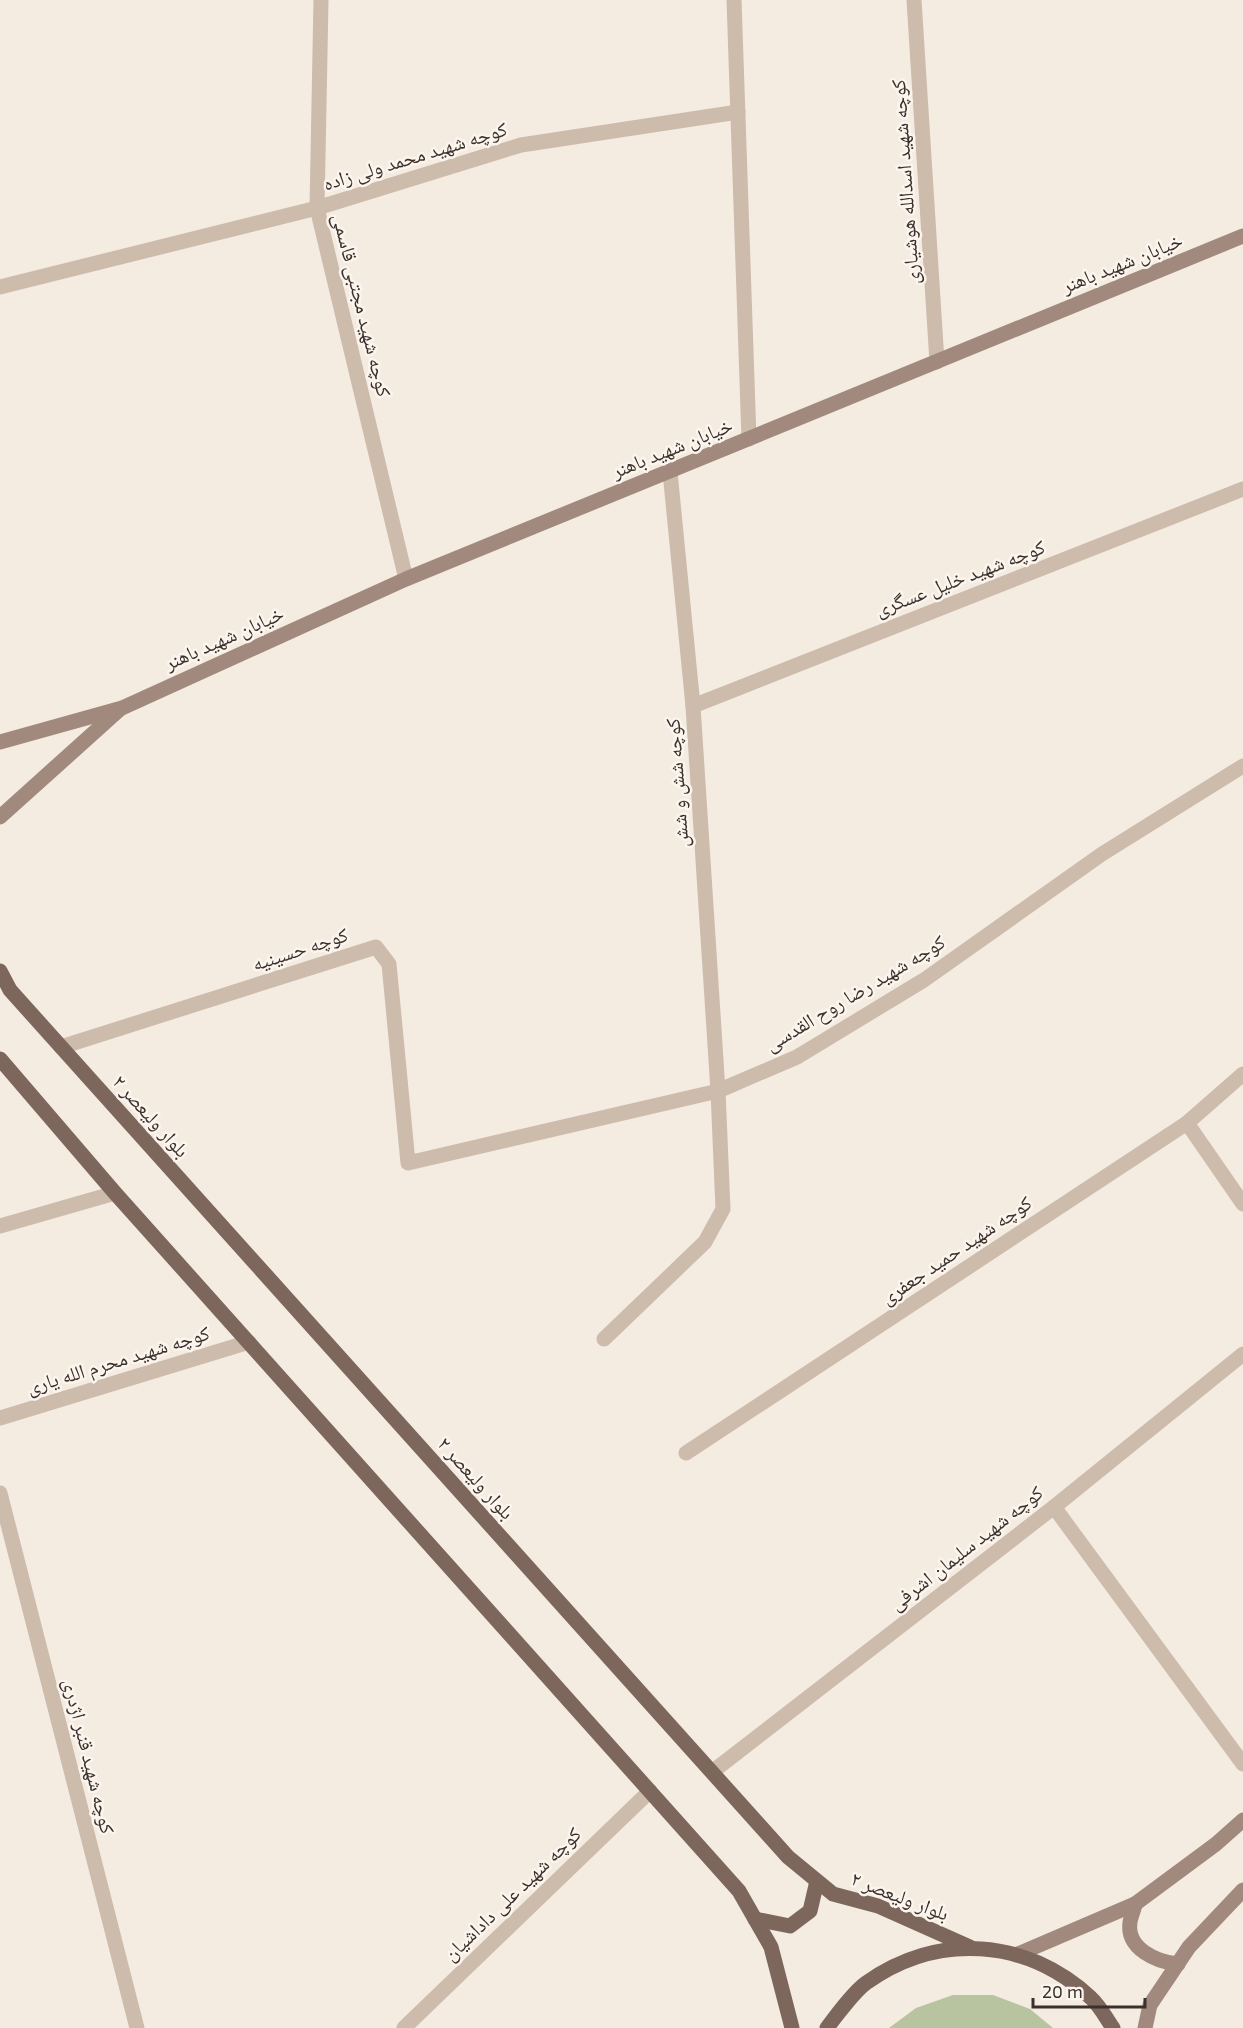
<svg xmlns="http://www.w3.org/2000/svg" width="1243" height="2028" viewBox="0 0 1243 2028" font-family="'Exo 2','Noto Naskh Arabic',sans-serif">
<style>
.green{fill:#b8c4a0}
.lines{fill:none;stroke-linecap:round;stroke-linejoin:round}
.street{stroke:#cdbbac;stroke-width:15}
.secondary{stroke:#a18a7d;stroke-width:15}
.primary{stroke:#7d675c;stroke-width:15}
.labels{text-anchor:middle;stroke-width:5;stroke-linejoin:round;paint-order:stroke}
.street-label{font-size:20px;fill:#3b302b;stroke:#fbf5ee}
</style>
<rect width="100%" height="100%" fill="#f4ebe1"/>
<path class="green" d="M953,1995h40l37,14 23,19h-164l27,-20z"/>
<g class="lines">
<g class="street">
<path d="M321,0l-4,208 89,371"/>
<path d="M734,0l15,439"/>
<path d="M914,0l23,362"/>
<path d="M0,287l317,-79 204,-63 217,-33"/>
<path d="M693,706l550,-217"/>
<path d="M61,1047l315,-100 13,17 19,199 310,-72 79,-34 127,-77 178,-126 141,-88"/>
<path d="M1187,1123l56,81"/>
<path d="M0,1226l115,-33"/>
<path d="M604,1339l101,-97 18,-33 -5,-118 -25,-385 -23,-234"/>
<path d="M0,1418l249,-76"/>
<path d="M686,1453l501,-330 56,-49"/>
<path d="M0,1493l137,535"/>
<path d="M1054,1507l189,257"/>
<path d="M712,1772l342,-265 189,-153"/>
<path d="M404,2028l246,-237"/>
</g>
<g class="secondary">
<path d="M0,742l122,-34 284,-129 837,-343"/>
<path d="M0,817l119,-107"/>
<path d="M1135,1904c-1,6 -4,12 -5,18 -4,27 27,40 48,42"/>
<path d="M1018,1954l117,-50 81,-60 27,-24"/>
<path d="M1145,2028l5,-23 39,-58 54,-57"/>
</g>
<g class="primary">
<path d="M0,971l10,19 778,867 45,37 45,12 92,41"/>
<path d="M0,1059l115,134 624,698 32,56 21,81"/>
<path d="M755,1919l35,7 20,-15 7,-30"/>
<path d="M827,2028c8,-11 28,-37 39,-45 71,-51 161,-45 225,15 9,8 15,20 22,30"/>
</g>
</g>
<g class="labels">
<g class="street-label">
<text transform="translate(415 156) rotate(-17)" y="7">کوچه شهید محمد ولی زاده</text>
<text transform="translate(905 182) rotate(-94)" y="7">کوچه شهید اسدالله هوشیاری</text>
<text transform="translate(1122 263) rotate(-22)" y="7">خیابان شهید باهنر</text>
<text transform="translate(362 305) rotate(76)" y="7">کوچه شهید مجتبی قاسمی</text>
<text transform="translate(672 448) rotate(-22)" y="7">خیابان شهید باهنر</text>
<text transform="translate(960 578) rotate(-21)" y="7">کوچه شهید خلیل عسگری</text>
<text transform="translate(224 638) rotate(-24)" y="7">خیابان شهید باهنر</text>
<text transform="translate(677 783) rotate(-94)" y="7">کوچه شش و شش</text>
<text transform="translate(300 949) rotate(-18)" y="7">کوچه حسینیه</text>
<text transform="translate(855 993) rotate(-31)" y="7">کوچه شهید رضا روح القدسی</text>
<text transform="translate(151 1116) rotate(48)" y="7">بلوار ولیعصر ۲</text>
<text transform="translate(956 1250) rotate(-34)" y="7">کوچه شهید حمید جعفری</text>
<text transform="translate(118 1360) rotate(-17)" y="7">کوچه شهید محرم الله یاری</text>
<text transform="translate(476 1478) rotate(48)" y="7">بلوار ولیعصر ۲</text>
<text transform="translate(966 1548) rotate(-38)" y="7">کوچه شهید سلیمان اشرفی</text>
<text transform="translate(89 1756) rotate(76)" y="7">کوچه شهید قنبر اژدری</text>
<text transform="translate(512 1894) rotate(-44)" y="7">کوچه شهید علی داداشیان</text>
<text transform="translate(900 1896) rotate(21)" y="7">بلوار ولیعصر ۲</text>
</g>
</g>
<path d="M1033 1998v9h112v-9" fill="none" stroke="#3b302b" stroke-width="3"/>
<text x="1042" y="1998" font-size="18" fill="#3b302b" stroke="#fbf5ee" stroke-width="4.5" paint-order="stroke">20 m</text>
</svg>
